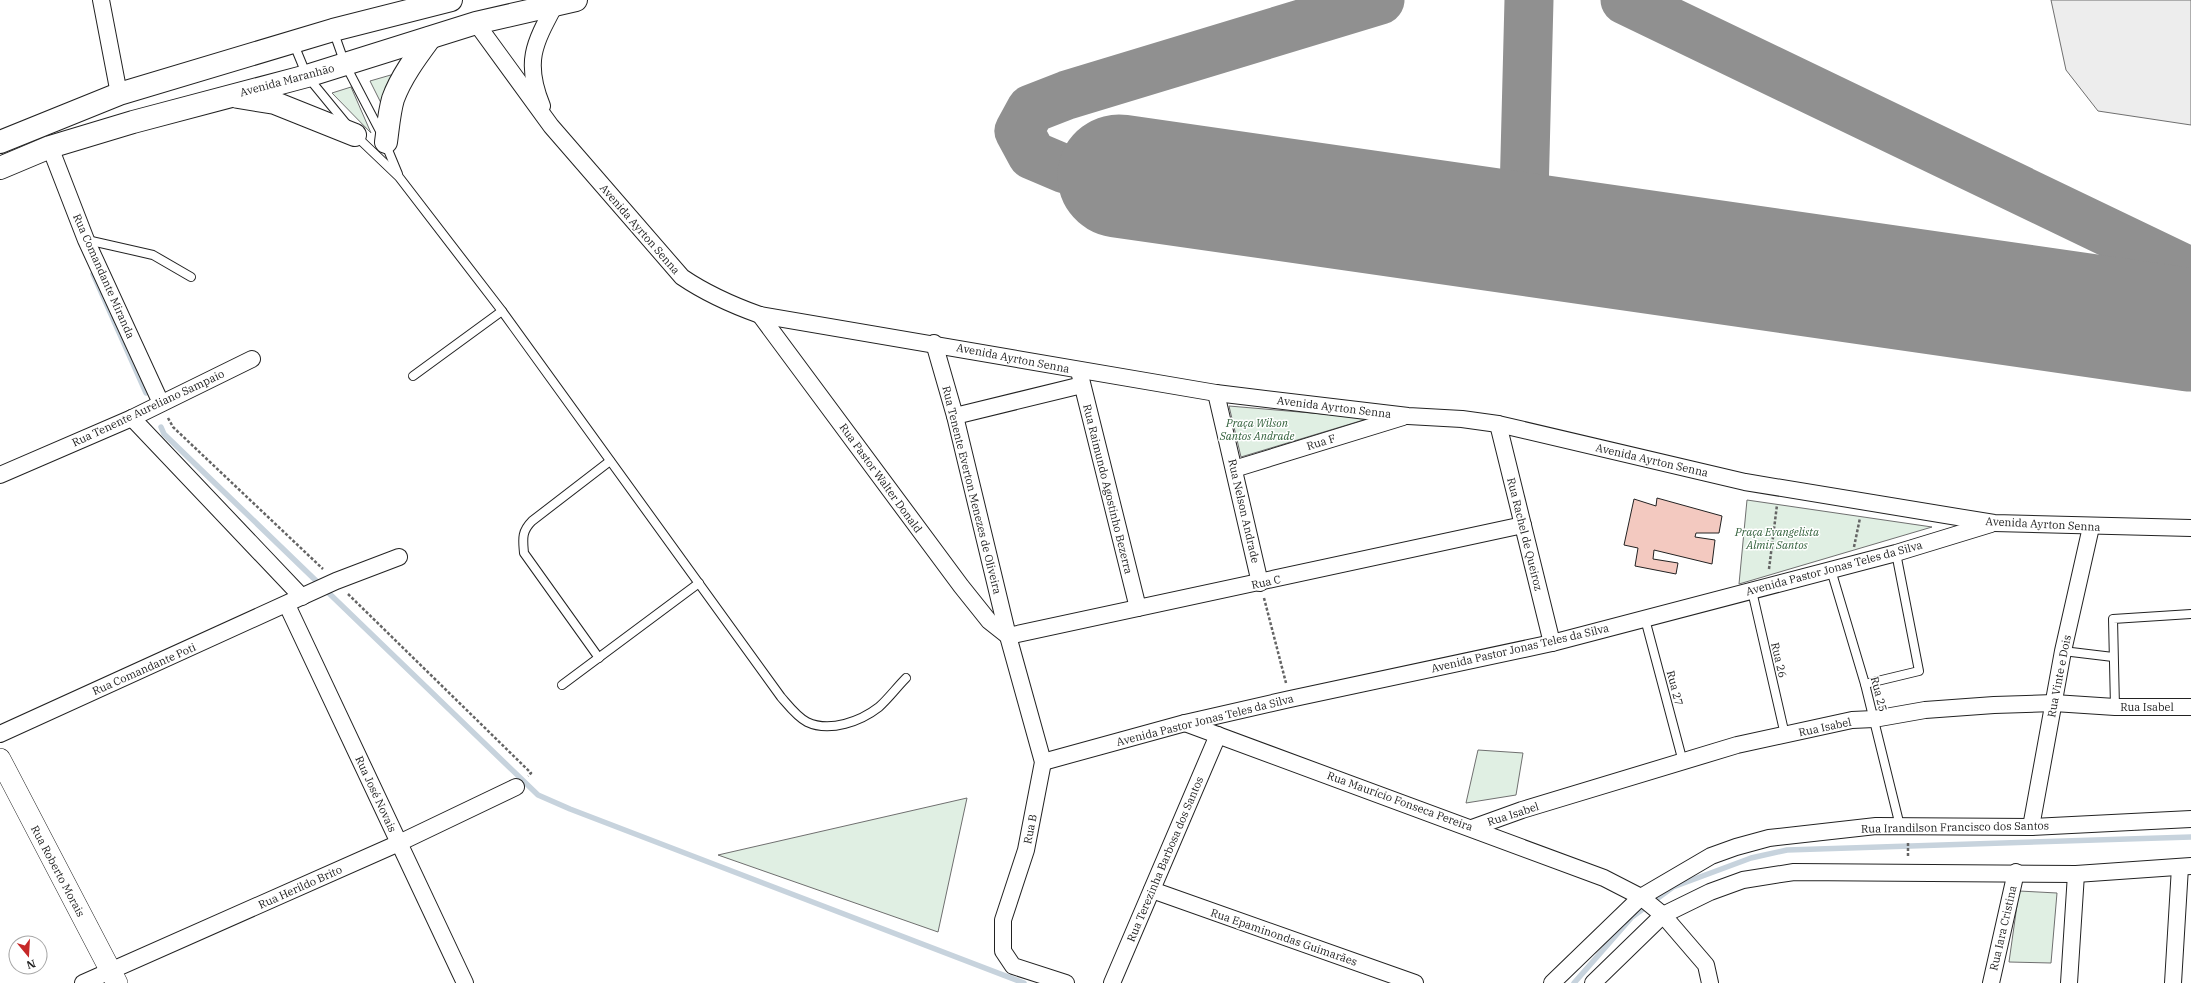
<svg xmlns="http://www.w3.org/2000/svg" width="2191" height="983" viewBox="0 0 2191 983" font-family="'IBM Plex Serif',serif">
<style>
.green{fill:#e0efe3;stroke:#6f6f6f}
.parking{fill:#ededed;stroke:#6f6f6f}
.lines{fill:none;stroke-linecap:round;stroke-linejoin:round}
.stream{stroke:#c7d3dd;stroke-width:5.5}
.taxiway{stroke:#909090;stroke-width:49}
.runway{stroke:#909090;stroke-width:123}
.building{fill:#f3c9c0;stroke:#222}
.service-casing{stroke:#222;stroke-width:10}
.minor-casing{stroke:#222;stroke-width:18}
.tertiary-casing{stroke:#222;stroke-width:22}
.secondary-casing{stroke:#222;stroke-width:24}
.path{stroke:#646464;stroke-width:2.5;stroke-dasharray:3 2;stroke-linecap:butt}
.service{stroke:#fff;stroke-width:8}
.minor{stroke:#fff;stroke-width:16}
.tertiary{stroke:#fff;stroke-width:21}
.secondary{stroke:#fff;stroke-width:22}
.labels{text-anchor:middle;stroke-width:3;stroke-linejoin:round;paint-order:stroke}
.street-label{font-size:11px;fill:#222;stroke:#fff}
.park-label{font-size:11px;font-style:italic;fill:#2f5e38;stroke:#fff}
</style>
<rect width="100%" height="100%" fill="#fff"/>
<g class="green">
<path d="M408,70l-18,51 -20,-40z"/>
<path d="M351,87l20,46 -39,-40z"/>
<path d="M1229,406l141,12 -129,39z"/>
<path d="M1747,500l185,27 -193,57z"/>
<path d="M1478,750l45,3 -7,42 -50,8z"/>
<path d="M967,798l-29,134 -220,-77z"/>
<path d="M2019,891l38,2 -6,70 -42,-1z"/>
</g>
<path class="parking" d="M2051,0h140v125l-93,-14 -32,-41z"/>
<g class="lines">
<g class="stream">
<path d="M93,274l53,119"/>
<path d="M161,427l3,7 374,361 32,14 454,174"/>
<path d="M1574,983l58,-66 41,-30 78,-29 36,-8 404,-13"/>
</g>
<g class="taxiway">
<path d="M1625,0l566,272"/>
<path d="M1119,176l-54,-7 -33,-14 -13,-24 12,-22 36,-14 313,-95"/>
<path d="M1523,234l6,-234"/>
</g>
<path class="runway" d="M1119,176l1072,154"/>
</g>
<path class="building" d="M1657,498l65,18 -3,17h-23l-1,4 20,3 -3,24 -58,-14 -1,9 25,4 -2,11 -41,-8 3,-18 -14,-3 10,-46 22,7z"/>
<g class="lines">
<g class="service-casing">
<g id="service">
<path d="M333,30l12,34 36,69 17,41"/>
<path d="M293,42l14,34 41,50"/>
<path d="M355,135l44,42 103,134 279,386c7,8 16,20 26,25 23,11 54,-1 72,-15 10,-9 18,-20 27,-29"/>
<path d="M87,240l66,15 38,22"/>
<path d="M413,376l89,-65"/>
<path d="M1831,570l34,114 35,142"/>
<path d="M1752,591l33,144"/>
<path d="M1645,619l38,143"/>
<path d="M2063,651l50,6"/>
<path d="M599,658l-75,-105c-1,-13 -3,-21 8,-32l78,-60"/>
<path d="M1865,684l54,-13 -23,-118"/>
<path d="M562,685l137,-102"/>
<path d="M2115,707l-2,-88 78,-5"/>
</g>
</g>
<g class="minor-casing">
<g id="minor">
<path d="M101,0l18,94"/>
<path d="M476,23l75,103 131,151c25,17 50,28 78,38l456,78 192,23 54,3 36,5 247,58 249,41 197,5"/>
<path d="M542,106c-18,-44 -8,-62 13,-101"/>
<path d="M50,147l36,93 75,163"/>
<path d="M760,315l201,271 28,35 19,15"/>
<path d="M934,343l21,73 53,220 35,126 -17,88 -23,70v31l10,15 53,17"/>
<path d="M1079,371l59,237"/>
<path d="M1216,393l44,190"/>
<path d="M955,416l127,-31"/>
<path d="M132,418l170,179"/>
<path d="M1498,424l54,219"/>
<path d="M1234,469l169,-52"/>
<path d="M0,475l132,-57 120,-59"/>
<path d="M287,605l178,378"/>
<path d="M1008,636l515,-111"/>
<path d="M1185,723l419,155 37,19 22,18 43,50 4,18"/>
<path d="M0,734l336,-153 63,-24"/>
<path d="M1043,762l142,-39 105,-24 262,-56 344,-90 95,-29"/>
<path d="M2031,827l32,-176 28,-124"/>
<path d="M1472,828l50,-18 215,-65 115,-25 22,-1 51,-9 69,-5 60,-2 61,4h76"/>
<path d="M1152,890l263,93"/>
<path d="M83,983l316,-140 117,-56"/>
<path d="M1112,983l106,-248"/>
<path d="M1552,983l89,-86 70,-41 25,-9 33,-9 107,-12 155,1 160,-8"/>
<path d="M1593,983l70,-68 47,-23 33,-12 51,-8 282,2 115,-8"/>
<path d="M1991,983l25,-111"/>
<path d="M2069,983l7,-109"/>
<path d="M2173,983l7,-116"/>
</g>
</g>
<g class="tertiary-casing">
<path id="tertiary" d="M0,759l117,224"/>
</g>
<g class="secondary-casing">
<g id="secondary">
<path d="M238,97l37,6 80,32"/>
<path d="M0,142l119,-48 214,-64 118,-30"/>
<path d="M386,142c2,-14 3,-29 7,-43 8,-22 23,-42 37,-61"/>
<path d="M0,168l50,-21 83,-25 174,-46 169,-53 100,-23"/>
</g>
</g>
<g class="path">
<path d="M168,418l5,9 150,142"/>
<path d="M1854,547l6,-29"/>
<path d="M1769,569l8,-64"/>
<path d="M348,594l183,179 -3,3"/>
<path d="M1264,598l22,85"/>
<path d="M1908,843v13"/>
</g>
<use href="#service" class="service"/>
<use href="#minor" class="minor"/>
<use href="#tertiary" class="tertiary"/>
<use href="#secondary" class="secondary"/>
</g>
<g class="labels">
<g class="street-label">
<text transform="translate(287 80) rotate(-15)" y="4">Avenida Maranhão</text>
<text transform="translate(640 229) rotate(49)" y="4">Avenida Ayrton Senna</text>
<text transform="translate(104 276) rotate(66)" y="4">Rua Comandante Miranda</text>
<text transform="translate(1013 358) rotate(11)" y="4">Avenida Ayrton Senna</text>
<text transform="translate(1334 407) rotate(7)" y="4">Avenida Ayrton Senna</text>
<text transform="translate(148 408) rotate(-25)" y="4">Rua Tenente Aureliano Sampaio</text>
<text transform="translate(1321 442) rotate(-17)" y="4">Rua F</text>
<text transform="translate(1652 460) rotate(13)" y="4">Avenida Ayrton Senna</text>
<text transform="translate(881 478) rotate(54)" y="4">Rua Pastor Walter Donald</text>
<text transform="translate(1108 489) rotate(76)" y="4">Rua Raimundo Agostinho Bezerra</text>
<text transform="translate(972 490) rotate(76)" y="4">Rua Tenente Everton Menezes de Oliveira</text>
<text transform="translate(1244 511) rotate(77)" y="4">Rua Nelson Andrade</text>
<text transform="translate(2043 524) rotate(3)" y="4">Avenida Ayrton Senna</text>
<text transform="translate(1525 534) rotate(76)" y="4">Rua Rachel de Queiroz</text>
<text transform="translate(1834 568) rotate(-15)" y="4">Avenida Pastor Jonas Teles da Silva</text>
<text transform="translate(1266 582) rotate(-12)" y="4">Rua C</text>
<text transform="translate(1520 648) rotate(-13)" y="4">Avenida Pastor Jonas Teles da Silva</text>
<text transform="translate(1779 660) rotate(77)" y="4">Rua 26</text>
<text transform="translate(144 669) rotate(-24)" y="4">Rua Comandante Poti</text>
<text transform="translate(2059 676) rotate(-79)" y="4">Rua Vinte e Dois</text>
<text transform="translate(1675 688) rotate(75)" y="4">Rua 27</text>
<text transform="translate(1879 694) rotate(75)" y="4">Rua 25</text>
<text x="2147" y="711">Rua Isabel</text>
<text transform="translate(1205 720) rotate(-14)" y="4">Avenida Pastor Jonas Teles da Silva</text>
<text transform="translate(1825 727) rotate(-12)" y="4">Rua Isabel</text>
<text transform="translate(376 794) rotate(65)" y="4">Rua José Novais</text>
<text transform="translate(1400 801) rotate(20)" y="4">Rua Maurício Fonseca Pereira</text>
<text transform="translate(1513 814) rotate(-18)" y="4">Rua Isabel</text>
<text transform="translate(1955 827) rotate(-1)" y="4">Rua Irandilson Francisco dos Santos</text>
<text transform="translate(1030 829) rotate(-79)" y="4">Rua B</text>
<text transform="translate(1165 859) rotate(-67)" y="4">Rua Terezinha Barbosa dos Santos</text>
<text transform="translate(58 871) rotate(62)" y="4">Rua Roberto Morais</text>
<text transform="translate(300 887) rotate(-24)" y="4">Rua Herildo Brito</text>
<text transform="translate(2003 928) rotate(-77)" y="4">Rua Iara Cristina</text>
<text transform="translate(1284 937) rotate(19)" y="4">Rua Epaminondas Guimarães</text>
</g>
<g class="park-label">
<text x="1257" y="427">Praça Wilson<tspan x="1257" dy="13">Santos Andrade</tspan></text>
<text x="1777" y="536">Praça Evangelista<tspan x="1777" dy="13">Almir Santos</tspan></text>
</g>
</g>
<g transform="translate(28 955) rotate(162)"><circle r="19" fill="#ffffff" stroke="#a7a7a7"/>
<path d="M0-3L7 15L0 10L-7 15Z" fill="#c62828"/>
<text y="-6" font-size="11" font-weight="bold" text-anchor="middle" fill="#222222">N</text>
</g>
</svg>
